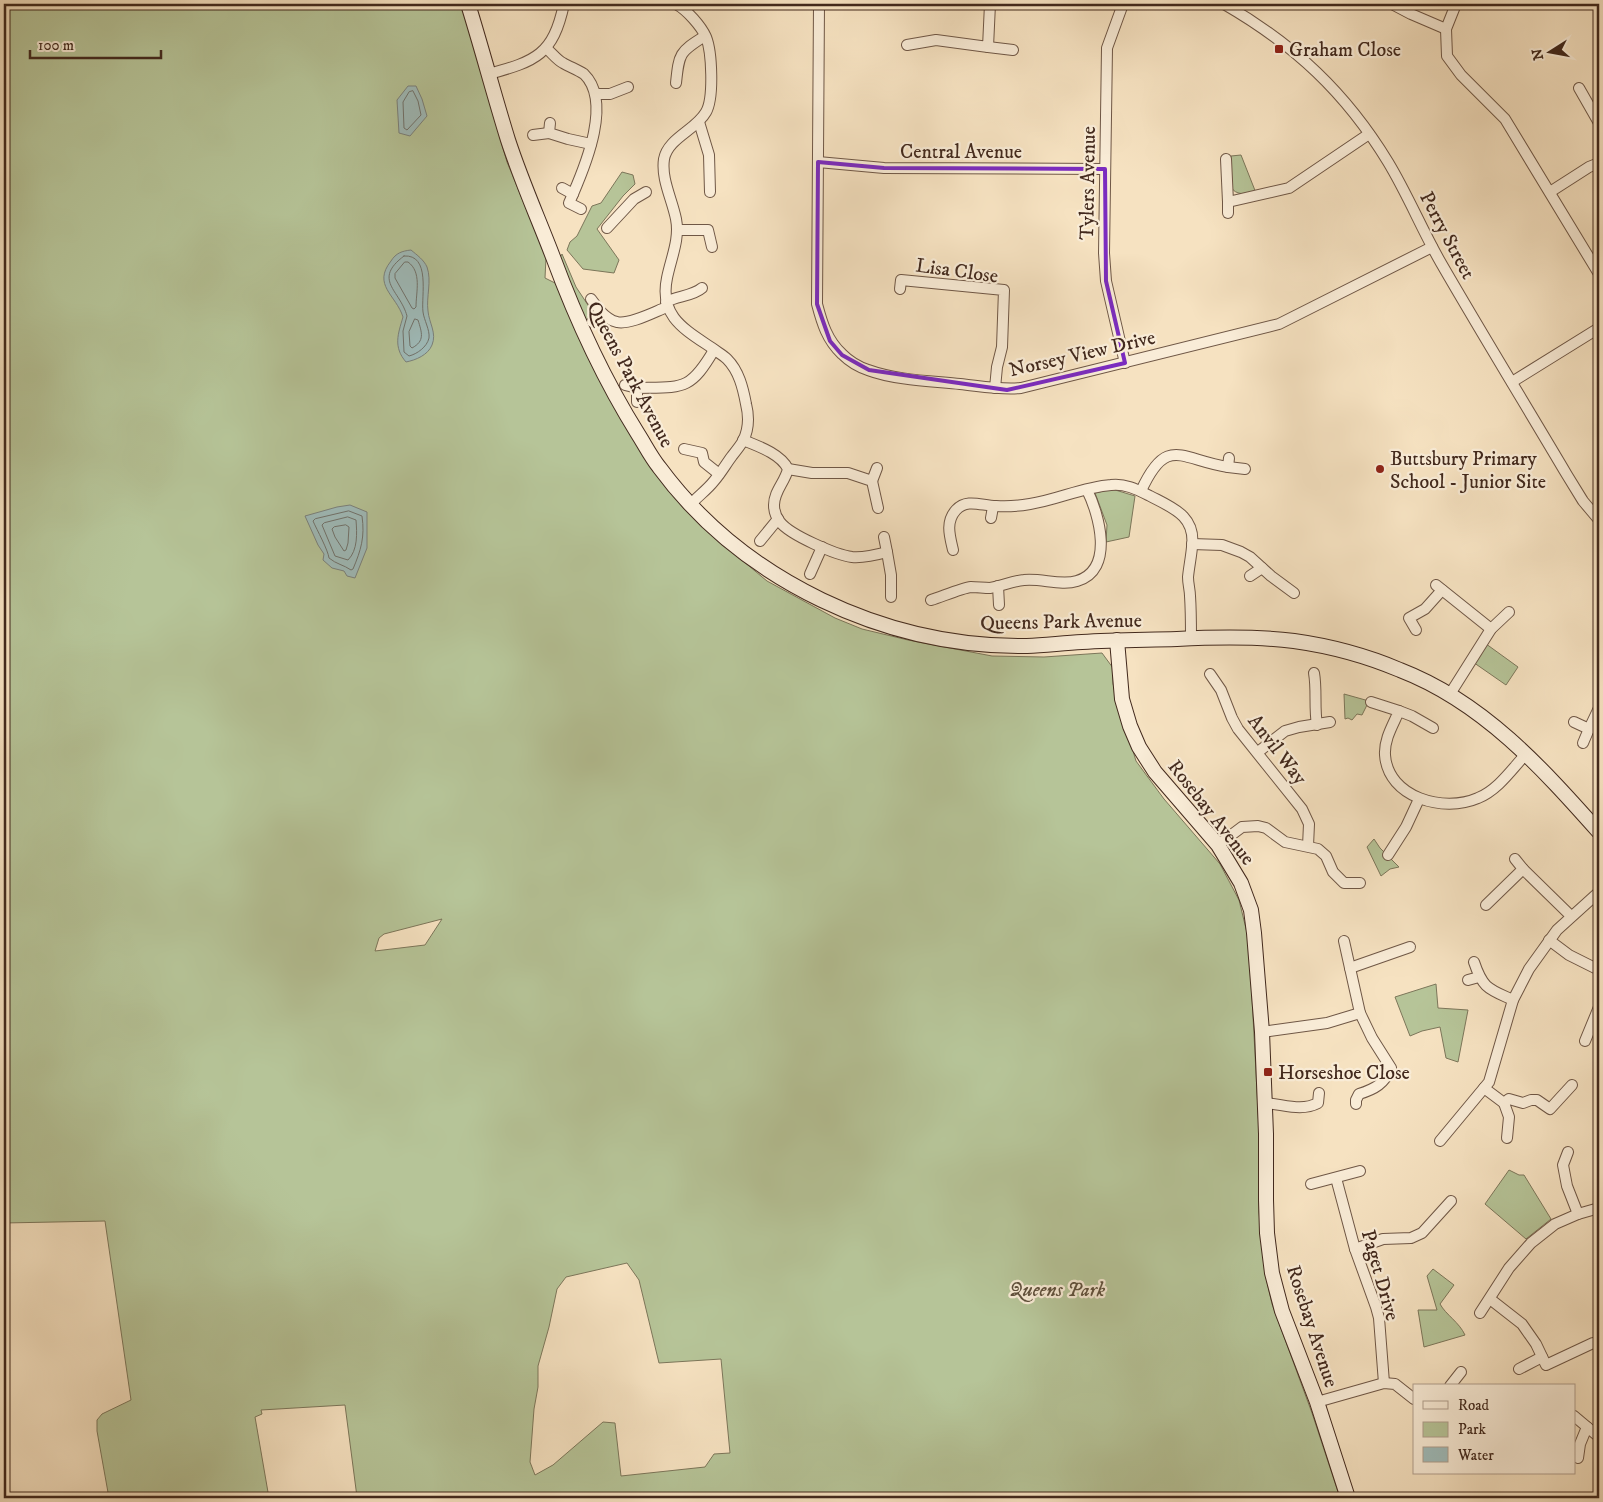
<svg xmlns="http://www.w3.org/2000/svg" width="1603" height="1502" viewBox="0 0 1603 1502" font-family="'IM FELL DW Pica',serif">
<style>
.green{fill:#b6c498;stroke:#7c765a;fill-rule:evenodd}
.water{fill:#9fbcbb;stroke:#7a817c}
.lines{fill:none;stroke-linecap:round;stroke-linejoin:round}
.shore{stroke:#70726c;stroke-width:1}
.street-casing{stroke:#6f5746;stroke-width:12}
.secondary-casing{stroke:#42291d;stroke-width:16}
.street{stroke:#f9ecd7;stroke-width:10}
.secondary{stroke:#f9ecd7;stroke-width:14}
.marked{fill:none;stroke:#7b2cbf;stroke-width:4;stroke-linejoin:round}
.poi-dot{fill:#8f2418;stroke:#f9ecd7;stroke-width:2}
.labels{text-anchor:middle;stroke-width:4.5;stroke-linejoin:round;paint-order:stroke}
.poi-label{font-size:20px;fill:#42291d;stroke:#f9ecd7;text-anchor:start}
.street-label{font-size:20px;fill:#42291d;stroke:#f9ecd7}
.park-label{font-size:20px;font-style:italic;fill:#5f503c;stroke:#f9ecd7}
</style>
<rect width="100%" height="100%" fill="#f6e2c1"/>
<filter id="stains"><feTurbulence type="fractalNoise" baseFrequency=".004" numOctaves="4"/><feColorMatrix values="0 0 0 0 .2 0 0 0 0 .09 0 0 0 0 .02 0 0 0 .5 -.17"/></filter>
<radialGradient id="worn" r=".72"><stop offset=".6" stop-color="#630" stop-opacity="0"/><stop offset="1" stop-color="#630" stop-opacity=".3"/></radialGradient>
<g class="green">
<path d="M4,4h458l45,158 39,95 -1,21 12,6 97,186 29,37 30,29 54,45 68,37 27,11 46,11 84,16 52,1 58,-4 11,15v16l23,77 28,38 56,65 19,36 10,41 10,188v83l6,61 7,31 40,109 28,85h-954v-5l-29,4 -12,-92 -84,5 1,4 -7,3 14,81h-160l-12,-67v-11l5,-6 29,-14 -26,-179 -101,2zM442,919l-17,26 -50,6 4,-13 5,-4zM627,1263l12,17 20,83 62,-4 9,94 -16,1 -9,13 -84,9 -6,-53 -12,-1 -50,43 -18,10 -5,-13 4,-53 4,-22v-21l11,-39 8,-38 9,-12z"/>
<path d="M1241,155l15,38c-33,5 -26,-12 -25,-37z"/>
<path d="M622,172l11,3 2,9 -12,12 -26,33 22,31 -5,13 -31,-4 -16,-19 3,-8 7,-6 15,-30 9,-3z"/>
<path d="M562,254l14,33 16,24 -4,8 4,19 -34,-77z"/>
<path d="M1112,489l23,7 -6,41 -23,5 1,-17 -12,-32z"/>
<path d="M1482,641l36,26 -12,18 -36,-25z"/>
<path d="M1344,694l25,7 -7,14 -5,-1 -5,6 -4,-2 -3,1z"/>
<path d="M1374,839l6,9 19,19 -9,2 -9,7 -14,-29z"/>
<path d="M1436,984l2,24 30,2 -10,52 -12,-4 -6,-31 -18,4 -12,5 -15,-39z"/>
<path d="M1509,1170l10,5h5l27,44 -25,20 -41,-35z"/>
<path d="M1433,1269l21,16 -14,19c6,11 19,18 25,31l-41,12 -6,-37h19l-10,-34z"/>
</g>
<g class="water">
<path d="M408,86h8l6,13 5,17 -17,20 -11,-3 -2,-33z"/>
<path d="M411,250c6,5 13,10 16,17 5,14 -1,30 1,44 1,12 9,22 4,34 -4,10 -16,15 -26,17 -13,-15 -8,-28 -3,-45 -7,-22 -31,-32 -12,-56 5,-8 11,-10 20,-11z"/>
<path d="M350,505l17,7v36l-12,30 -8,-2 -3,-5 -12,-3 -9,-8 1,-6 -6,-9 -13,-29 32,-9z"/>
</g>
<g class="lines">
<g class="shore">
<path d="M413,91l5,10 3,14 -14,15 -3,-2 -1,-26 6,-10z"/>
<path d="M404,256c27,-2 17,40 19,56 1,8 7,18 6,26 -2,9 -12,16 -20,18l-5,-4 -1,-21 4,-15c-7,-26 -35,-36 -3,-60z"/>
<path d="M405,262h3c14,10 8,30 8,45l-2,2 -2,-1 -17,-30v-4z"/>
<path d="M415,319l3,1c4,13 7,21 -6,28l-2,-2 -1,-14z"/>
<path d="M349,511l13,5c3,21 -1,34 -9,53l-2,1c-7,-5 -15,-6 -22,-12 -1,-8 -12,-28 -16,-37l2,-2z"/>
<path d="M348,517l8,3c1,13 2,30 -8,40l-13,-4 -13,-31 2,-2z"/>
<path d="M346,525l3,2 -1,16 -2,7 -2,1 -9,-14 -3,-8 2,-2z"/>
</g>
<g class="street-casing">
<g id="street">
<path d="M676,4c11,6 25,22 30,33 6,15 8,61 0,75 -10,18 -38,26 -42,47 -3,20 8,40 12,60 4,20 -5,39 -9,59 -8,38 17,51 45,70 5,4 11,7 15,11 12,12 16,29 19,45 3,12 3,25 -3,37 -3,5 -7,10 -11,15 -6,8 -11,17 -18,25 -7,9 -16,15 -24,24"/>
<path d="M819,4l-2,300c5,19 10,36 25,50 7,7 17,13 26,16 27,10 63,11 92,14 20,2 40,6 61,4l258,-64 153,-77"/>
<path d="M1123,4l-16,44 -3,205 2,28 19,82"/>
<path d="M1224,4c71,41 122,89 164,158 20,33 34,68 53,101 41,71 84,141 126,212l16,26 16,19"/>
<path d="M1392,4l19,10 35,15"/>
<path d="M1456,4l-10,25 1,27 14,19 44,44 94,155"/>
<path d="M907,45l29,-5 52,7 2,-43"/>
<path d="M988,47l25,3"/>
<path d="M546,48c6,5 11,12 17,15 7,4 15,7 21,11 28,27 2,90 -11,120l-11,-6"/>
<path d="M489,74c47,-13 64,-19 75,-70"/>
<path d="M676,83c3,-29 3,-31 29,-47"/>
<path d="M1579,88l20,35"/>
<path d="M596,94h14l18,-7"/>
<path d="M699,122l10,33 1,37"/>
<path d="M550,123l-1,10 19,6 23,5"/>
<path d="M533,135l16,-2"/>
<path d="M1226,159l2,43 61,-14 80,-54"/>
<path d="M818,162l66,6 221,1"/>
<path d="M1550,192l39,-25 10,-4"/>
<path d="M573,194l-4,9 12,6"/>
<path d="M1228,202v11"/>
<path d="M607,228l27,-29 12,-7"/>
<path d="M677,230h31l4,17"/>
<path d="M900,289l1,-9 103,10 -2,57 -5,20 -2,21"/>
<path d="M591,299l9,12"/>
<path d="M666,302c11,-6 27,-6 36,-14"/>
<path d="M592,322l8,-11c5,5 10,10 17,11 13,3 37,-10 50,-15"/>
<path d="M1512,382l87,-54"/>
<path d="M625,385l12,3"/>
<path d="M637,402v-14c46,-1 53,3 77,-38"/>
<path d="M743,440c15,6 38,14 45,29 -3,13 -14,22 -14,36 0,6 2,12 6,17 10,13 56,33 72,35 12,1 24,-2 35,-5l-3,-15"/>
<path d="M684,449l18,4 2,9 15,12"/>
<path d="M1228,467l17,2"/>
<path d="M788,469l24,4h36l24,8 6,27"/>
<path d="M872,481l5,-13"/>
<path d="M1141,491c26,-57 40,-31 87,-24l1,-9"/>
<path d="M991,518l2,-11"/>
<path d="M760,541l18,-22"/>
<path d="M1192,544l30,1 19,7 9,5 21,19 23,17"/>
<path d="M953,550c-3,-13 -8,-28 3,-40 11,-12 26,-4 40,-4 11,1 22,0 34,-2 27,-4 53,-17 81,-19 14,-2 27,5 39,11 23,12 46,20 42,51 -1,11 -3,20 -4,30 0,7 2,13 2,19 1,14 1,28 1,42"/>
<path d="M887,552l4,23v22"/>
<path d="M810,574l12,-27"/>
<path d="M1250,576l12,-8"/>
<path d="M1436,585l55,44"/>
<path d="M998,586l1,19"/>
<path d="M931,600c10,-3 31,-12 40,-13 6,0 13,1 19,1 12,-2 22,-7 34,-8 17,-2 37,6 53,1 38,-11 22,-67 10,-91"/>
<path d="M1416,630l-7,-12 16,-9 17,-19"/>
<path d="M1314,673c3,17 0,34 3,52"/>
<path d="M1210,674l11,16 11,28 6,11 64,80 7,15 -1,22"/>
<path d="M1450,694l41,-65 18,-17"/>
<path d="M1371,702l28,9c-6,14 -15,28 -14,44 3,43 59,58 93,43 20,-8 34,-29 48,-44"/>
<path d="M1399,711l13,5 21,12"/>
<path d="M1574,722l15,7 10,-21"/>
<path d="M1583,743l6,-14"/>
<path d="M1258,752l27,-21 14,-4 31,-5"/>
<path d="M1218,845l24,-18 16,-1 8,2 19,14 33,7 8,7 7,16 11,11h16"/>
<path d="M1388,855l18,-28 13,-28"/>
<path d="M1515,859l8,10 48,47"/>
<path d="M1486,905l37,-36"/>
<path d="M1549,940l20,15 30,15"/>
<path d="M1474,962c9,27 15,27 39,38"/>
<path d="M1350,968l60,-21"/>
<path d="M1468,980l11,-3"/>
<path d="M1262,1032l65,-9 33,-10 -16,-72"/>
<path d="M1585,1041l14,-34"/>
<path d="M1484,1088l20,15 5,-4 14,4 8,-3h6l13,9 22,-24"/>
<path d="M1265,1103c18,1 36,9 53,0l1,-10"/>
<path d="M1504,1103l5,14 -2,21"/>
<path d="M1356,1104v-4l3,-6c16,-5 25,-10 32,-26l-19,-30 -12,-25"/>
<path d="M1440,1141l49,-59 24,-82 16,-31 28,-39 42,-38"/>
<path d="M1568,1152l-5,13 4,21 11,28"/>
<path d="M1336,1178l19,71 21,58 3,11 5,65"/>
<path d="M1311,1184l49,-13"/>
<path d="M1355,1249l28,-10 28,-1 11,-5 29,-32"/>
<path d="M1490,1299l32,25 14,20 10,21 47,-22"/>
<path d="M1480,1313l29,-45 22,-25 24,-19 23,-10 21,-6"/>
<path d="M1519,1369l23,-12"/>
<path d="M1450,1386l11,-14"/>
<path d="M1317,1402l67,-19 11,1 19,15"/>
<path d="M1574,1416l25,21"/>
<path d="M1578,1458l2,-14 7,-17"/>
</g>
</g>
<g class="secondary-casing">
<g id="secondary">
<path d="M468,4c14,45 26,91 40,136 13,40 30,78 45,117 23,62 50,121 85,177 7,11 13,23 21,33 84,114 227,181 368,179 19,-1 37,-3 55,-4 32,-2 63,-2 95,-3 39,-2 78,-3 117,2 36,5 73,15 106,29 83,32 142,98 199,162"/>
<path d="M1117,640l5,59 8,27 9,21 16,25 63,73 23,38 10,27 3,23 8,99 4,102v66l1,33 5,40 10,38 35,91 31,96"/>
</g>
</g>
<use href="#street" class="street"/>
<use href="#secondary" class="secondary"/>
</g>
<path class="marked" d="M818,162l66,6 221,1 1,112 19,82 -118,27 -138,-20 -27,-15 -12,-14 -13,-37z"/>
<g class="poi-dot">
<rect x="1274" y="44" width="10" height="10" rx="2.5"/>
<circle cx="1380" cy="469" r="5"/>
<rect x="1263" y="1067" width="10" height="10" rx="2.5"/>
</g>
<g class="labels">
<g class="poi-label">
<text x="1289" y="56">Graham Close</text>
<text x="1390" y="465">Buttsbury Primary<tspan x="1390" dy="23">School - Junior Site</tspan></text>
<text x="1278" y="1079">Horseshoe Close</text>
</g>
<g class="street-label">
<text x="961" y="158">Central Avenue</text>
<text transform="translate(1087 183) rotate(-89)" y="7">Tylers Avenue</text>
<text transform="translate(1448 235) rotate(62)" y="7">Perry Street</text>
<text transform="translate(957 270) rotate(8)" y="7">Lisa Close</text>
<text transform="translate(1082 353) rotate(-13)" y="7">Norsey View Drive</text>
<text transform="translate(631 374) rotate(62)" y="7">Queens Park Avenue</text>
<text transform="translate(1061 621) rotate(-1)" y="7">Queens Park Avenue</text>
<text transform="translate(1278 749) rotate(52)" y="7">Anvil Way</text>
<text transform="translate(1212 812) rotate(52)" y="7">Rosebay Avenue</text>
<text transform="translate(1381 1275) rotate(74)" y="7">Paget Drive</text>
<text transform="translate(1313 1326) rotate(72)" y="7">Rosebay Avenue</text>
</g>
<g class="park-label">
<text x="1057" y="1296">Queens Park</text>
</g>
</g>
<rect width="1603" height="1502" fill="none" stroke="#f6e2c1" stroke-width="20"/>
<rect x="5" y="5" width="1593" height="1492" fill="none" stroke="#42291d" stroke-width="2.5"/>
<rect x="10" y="10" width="1583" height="1482" fill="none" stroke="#42291d"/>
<rect x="1413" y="1384" width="162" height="90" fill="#f9ecd7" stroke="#b09e8d"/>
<rect x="1423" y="1401" width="25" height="8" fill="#f9ecd7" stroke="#b09e8d"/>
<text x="1458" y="1410" font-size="15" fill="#42291d">Road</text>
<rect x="1423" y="1422" width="25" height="15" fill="#b6c498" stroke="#b09e8d"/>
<text x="1458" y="1434" font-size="15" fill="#42291d">Park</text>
<rect x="1423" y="1447" width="25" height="15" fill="#9fbcbb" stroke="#b09e8d"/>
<text x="1458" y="1460" font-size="15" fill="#42291d">Water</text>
<g transform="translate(1550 52) rotate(259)" stroke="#f9ecd7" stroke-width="4" paint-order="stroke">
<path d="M0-4L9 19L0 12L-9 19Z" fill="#42291d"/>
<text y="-8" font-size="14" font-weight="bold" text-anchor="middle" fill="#42291d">N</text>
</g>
<path d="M30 50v8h131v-8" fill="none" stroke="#42291d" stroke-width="2.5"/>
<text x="38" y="50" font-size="15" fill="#42291d" stroke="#f9ecd7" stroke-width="4" paint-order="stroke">100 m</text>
<rect width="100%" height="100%" filter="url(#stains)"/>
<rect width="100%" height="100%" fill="url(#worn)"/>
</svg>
